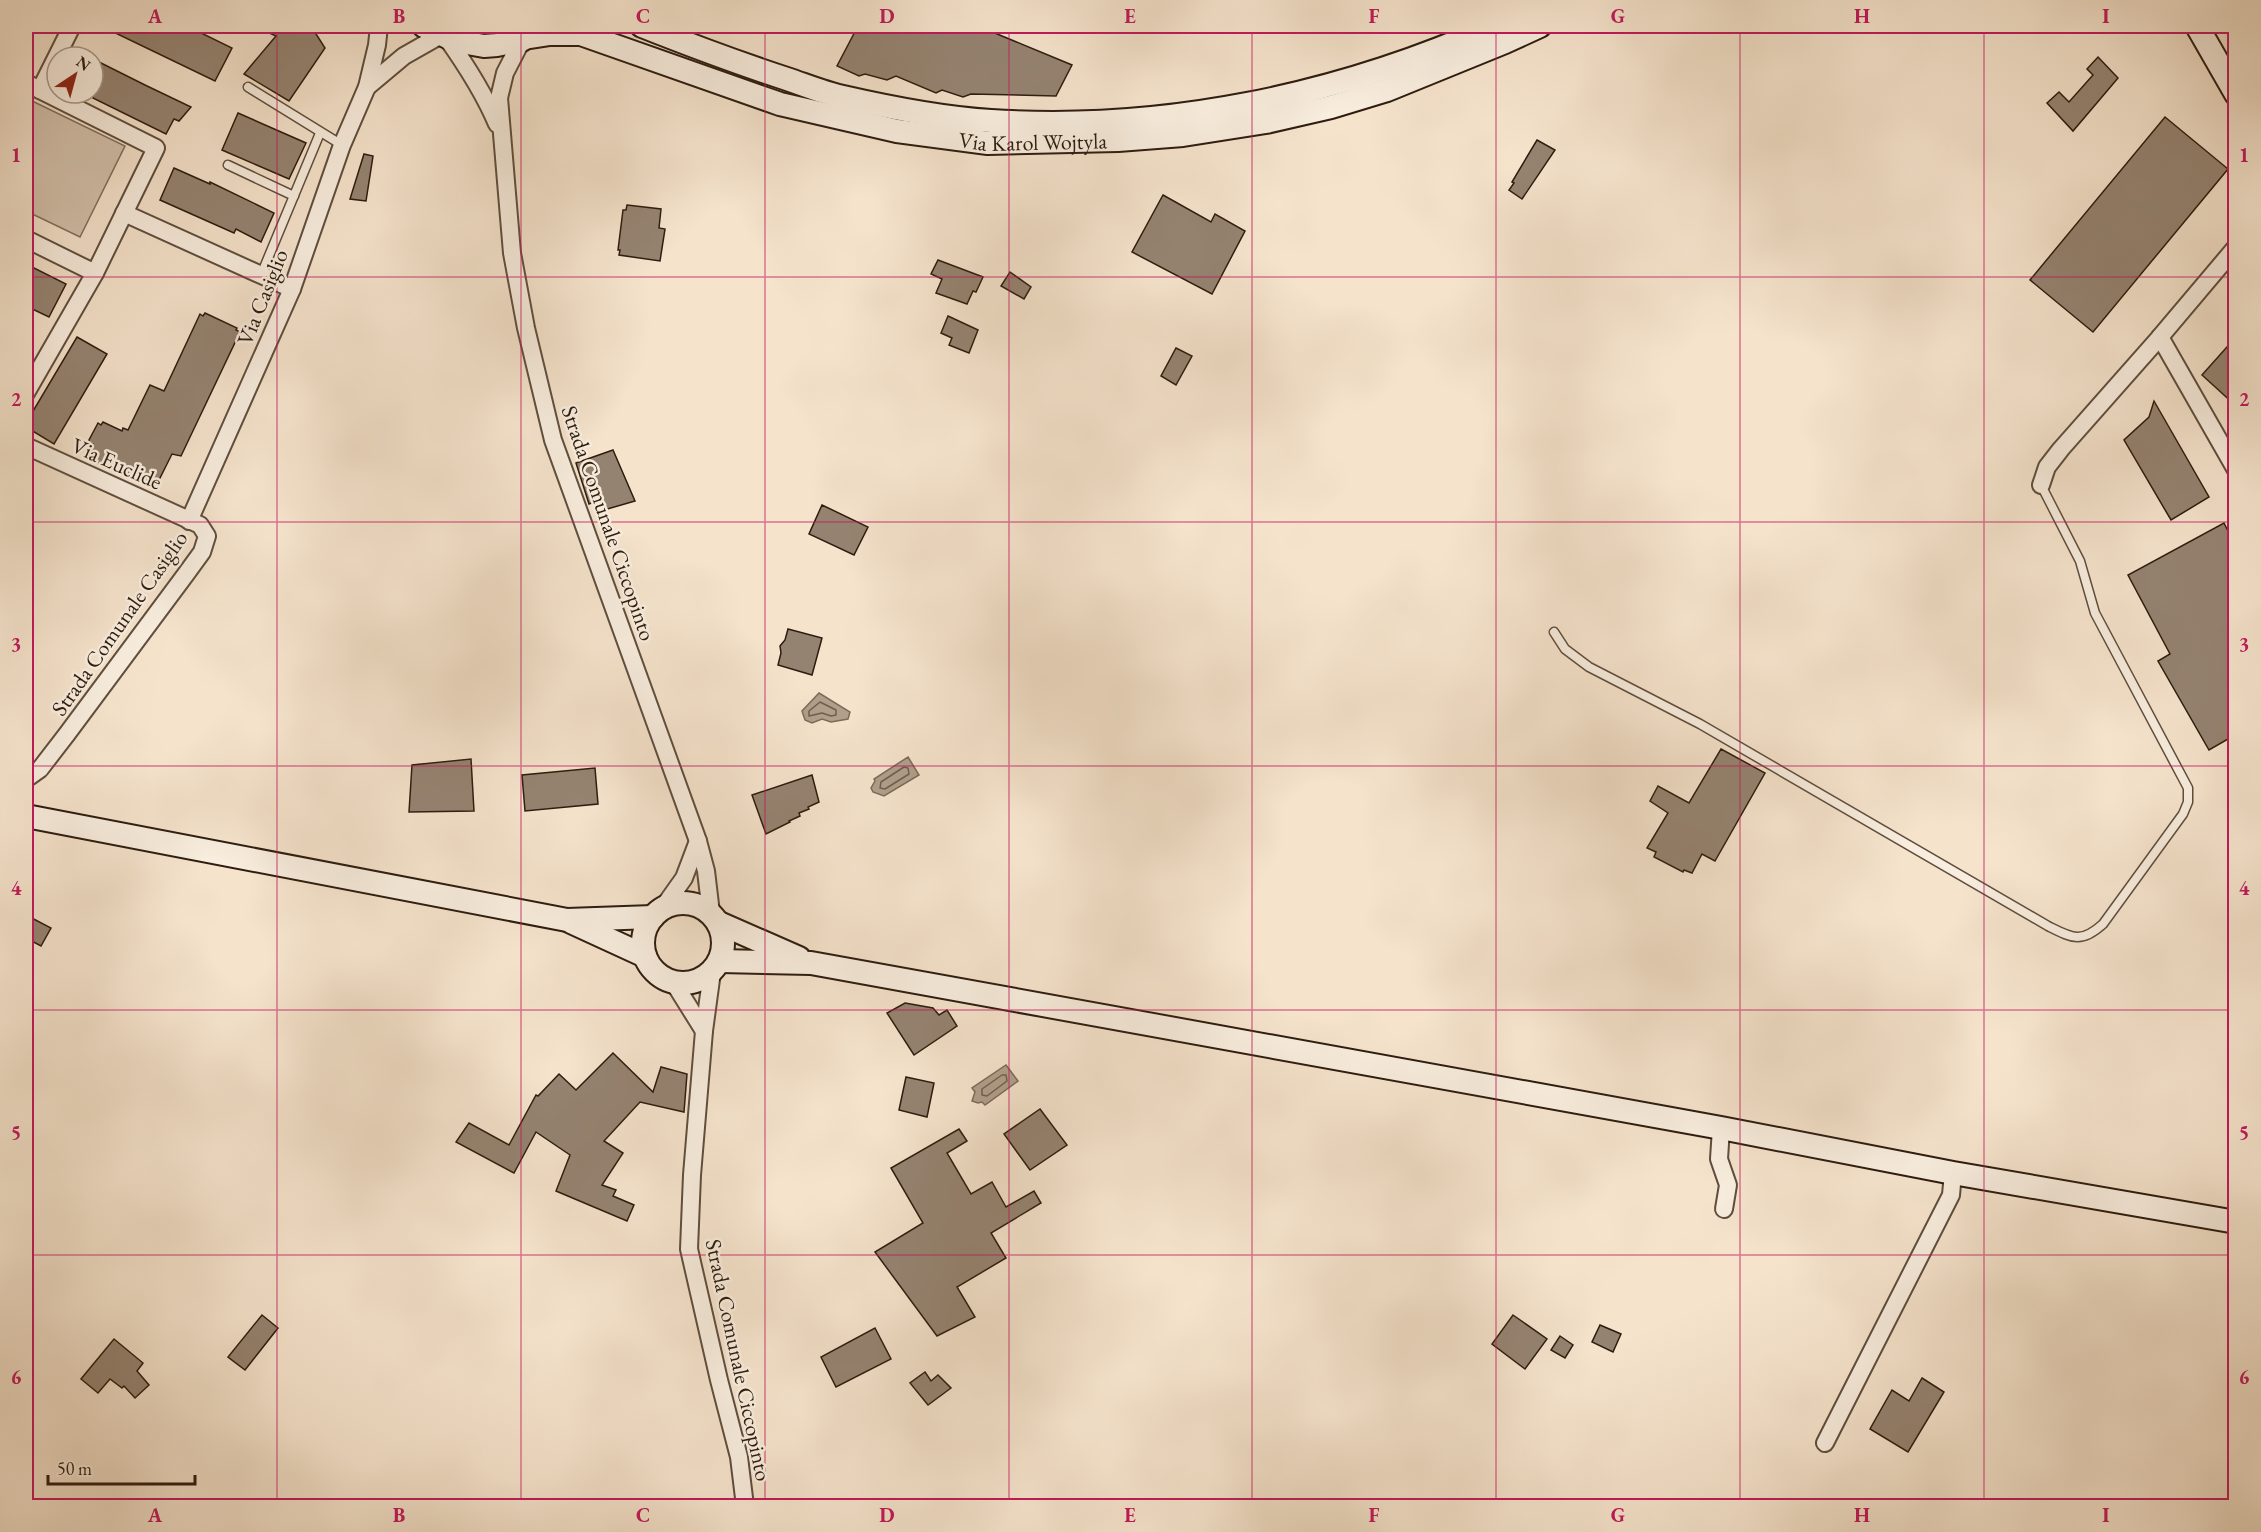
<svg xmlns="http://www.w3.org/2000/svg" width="2261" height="1532" viewBox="0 0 2261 1532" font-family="'EB Garamond',serif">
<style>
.green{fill:#d3c1ac;stroke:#806e5e;stroke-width:1.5}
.water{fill:#b19f8c;stroke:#7c6b5a;stroke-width:1.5}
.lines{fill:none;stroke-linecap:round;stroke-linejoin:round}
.shore{stroke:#6f5e4e;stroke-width:1.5}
.building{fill:#958371;stroke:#2d1c0f;stroke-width:1.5}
.lane-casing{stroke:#5f4e3e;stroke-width:11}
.street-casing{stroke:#5f4e3e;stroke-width:20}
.secondary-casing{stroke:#2d1c0f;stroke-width:26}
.lane{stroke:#f8edde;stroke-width:8}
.street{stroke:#f8edde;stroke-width:16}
.secondary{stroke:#f8edde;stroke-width:22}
.grid{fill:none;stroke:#c2185b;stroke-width:1.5;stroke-opacity:0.55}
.labels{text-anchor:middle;stroke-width:5;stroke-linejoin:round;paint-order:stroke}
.street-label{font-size:22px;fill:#2d1c0f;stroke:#f8edde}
.neatline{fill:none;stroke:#c2185b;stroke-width:2}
.grid-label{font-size:20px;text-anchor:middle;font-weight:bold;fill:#c2185b}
</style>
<rect width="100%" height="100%" fill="#f5e3cc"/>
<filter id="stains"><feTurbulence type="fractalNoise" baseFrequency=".00333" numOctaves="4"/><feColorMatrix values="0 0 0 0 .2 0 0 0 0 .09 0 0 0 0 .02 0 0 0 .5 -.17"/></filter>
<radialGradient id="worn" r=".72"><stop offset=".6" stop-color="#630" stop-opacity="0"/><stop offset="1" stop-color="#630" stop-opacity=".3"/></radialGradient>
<path class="green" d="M26,98l99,48 -45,91 -54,-26z"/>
<g class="water">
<path d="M819,693l31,19 -2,7 -17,3 -9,-3 -10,4 -7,-3 -3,-9z"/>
<path d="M908,757l11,18 -35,21 -11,-4 -2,-4 4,-7 -1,-2z"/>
<path d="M1006,1065l12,16 -33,24 -3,-3 -4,1 -6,-2 3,-9 -3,-4z"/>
</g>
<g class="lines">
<g class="shore">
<path d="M820,702l16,8v5l-5,1 -9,-3 -13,3v-5z"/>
<path d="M904,767l4,1 1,6 -24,15 -5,-1 1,-6z"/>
<path d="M1002,1075h4l1,6 -20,15 -5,-1v-6z"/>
</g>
</g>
<g class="building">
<path d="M101,26h86l45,22 -17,33z"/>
<path d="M254,26h57l14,22 -36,53 -45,-27 32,-38z"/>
<path d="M858,26h120l94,39 -16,31 -85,-2 -8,3 -21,-7 -6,3 -40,-17 -9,4 -22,-6 -6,2 -22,-10z"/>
<path d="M2098,57l20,21 -45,53 -26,-28 12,-11 10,10 24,-27 -6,-6z"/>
<path d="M93,59l52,26 46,22 -12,14 -5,-2 -8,15 -73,-36z"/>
<path d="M238,113l68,30 -17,36 -67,-29z"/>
<path d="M2165,117l63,52 -135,163 -63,-52z"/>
<path d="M1537,140l18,10 -33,49 -13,-9 5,-7 -2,-1z"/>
<path d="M364,154l9,2 -7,45 -16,-2z"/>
<path d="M174,168l36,16v-2l64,31 -13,29 -25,-13 -2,4 -74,-33z"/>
<path d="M1163,195l48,27 4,-8 30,17 -33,63 -80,-42z"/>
<path d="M627,205l34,4 -2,19 6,1 -5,32 -41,-6 1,-5h-2l5,-40h3z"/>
<path d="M938,260l45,17 -7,15 -3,-1 -6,13 -31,-11 6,-14 -11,-5z"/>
<path d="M26,264l40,20 -17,33 -23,-11z"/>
<path d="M1010,272l21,15 -7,12 -23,-13z"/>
<path d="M205,313l32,15 -1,2 4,2 -59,124 -9,-2 -17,34 -65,-29 2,-3 -4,-2 5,-10 -4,-1v-3l9,-17 3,2 2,-3 19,9 1,-3 5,2 22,-45 14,6 36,-77 3,2z"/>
<path d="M948,316l30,14 -9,23 -20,-8 3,-7 -11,-5z"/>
<path d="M77,337l30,17 -53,90 -28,-17v-4z"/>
<path d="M2235,338v67l-33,-30z"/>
<path d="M1176,348l16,8 -16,29 -15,-9z"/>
<path d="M2154,401l55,96 -38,23 -47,-80 25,-23z"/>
<path d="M613,450l22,51 -38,11 -3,-10 -5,2 -13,-41z"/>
<path d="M822,505l46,22 -14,28 -45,-21z"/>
<path d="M2224,523l11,22v190l-26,15 -51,-89 12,-7 -42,-79z"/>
<path d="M788,629l34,9 -10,37 -34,-10 3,-12 -1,-7 5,-6z"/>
<path d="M1721,749l44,24 -50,88 -13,-7 -10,19 -8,-3 -1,2 -29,-15 2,-5 -9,-4 21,-35 -18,-12 8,-15 31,17z"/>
<path d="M471,759l3,52 -65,1 3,-47z"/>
<path d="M595,768l3,36 -73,7 -3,-36z"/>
<path d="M812,775l7,27 -11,5 1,2 -10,4 1,3 -11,5 1,1 -24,12 -14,-39z"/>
<path d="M26,915l25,13 -10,18 -15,-8z"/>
<path d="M905,1003l28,5 6,7 8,-5 10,16 -43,29 -27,-42z"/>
<path d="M613,1053l40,39 8,-25 26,7 -3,38 -44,-10 -36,39 19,12 -21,32 14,5 -3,6 21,9 -7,16 -71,-30 14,-36 -34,-23 -22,41 -58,-31 13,-19 40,22 27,-50 2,1 21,-22 17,16z"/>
<path d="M906,1077l28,6 -7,34 -28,-7z"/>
<path d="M1040,1109l27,36 -37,25 -26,-36z"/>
<path d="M959,1129l8,12 -20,12 24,41 21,-12 14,25 28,-16 7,12 -50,30 15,25 -49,29 18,30 -38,19 -62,-84 48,-29 -32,-55z"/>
<path d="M262,1315l16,13 -33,42 -17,-13z"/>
<path d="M1513,1315l34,24 -22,30 -33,-25z"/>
<path d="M1600,1325l21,9 -8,18 -21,-10z"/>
<path d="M875,1328l16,31 -55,28 -15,-30z"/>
<path d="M1560,1336l13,9 -8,13 -14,-8z"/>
<path d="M114,1339l29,24 -6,8 12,14 -14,13 -11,-12 -2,2 -12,-9 -12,14 -17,-14z"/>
<path d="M925,1372l6,9 7,-6 13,13 -23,17 -18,-22z"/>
<path d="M1922,1378l22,14 -36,60 -38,-23 22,-39 17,11z"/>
</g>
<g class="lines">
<g class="lane-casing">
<g id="lane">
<path d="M248,87l94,58"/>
<path d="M228,165l66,31"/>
<path d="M261,275l59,-142"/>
<path d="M1554,632l11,17 24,18 111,57 348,202c24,12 33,18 55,-2l80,-110 5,-12v-14l-93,-175 -15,-52 -39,-76"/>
</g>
</g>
<g class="street-casing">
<g id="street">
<path d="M446,37c20,28 38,56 51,87"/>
<path d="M522,40l-17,33 -6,25 13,155 14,75 27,112 145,401 8,30 5,42"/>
<path d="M26,83l130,65 -61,125 -69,-34"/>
<path d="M367,87l37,-31 37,-21"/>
<path d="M40,90l32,-64"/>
<path d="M124,213l168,76"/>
<path d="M2160,337l76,133"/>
<path d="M26,393l69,-120"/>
<path d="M26,446l174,79 7,11 -5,16 -16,22 -119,160 -27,35 -14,10"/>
<path d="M2041,485l6,-18 14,-18 99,-112 76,-90"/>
<path d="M189,521l103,-232 50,-144 25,-58 10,-42 2,-19"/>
<path d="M662,909l22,-31 14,-37"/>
<path d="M712,972l-8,59 -12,144 -3,74 30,131 20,77 6,49"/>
<path d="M674,983l30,48"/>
<path d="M1721,1128l-2,31 9,26 -4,24"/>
<path d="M1825,1443l126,-248 2,-22"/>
</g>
</g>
<g class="secondary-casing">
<g id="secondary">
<path d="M424,26l32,15 28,5 13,-1 25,-5 9,-12"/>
<path d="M642,26c48,19 96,37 145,53 18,6 37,14 56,18 48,11 99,21 148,24 173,11 345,-25 503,-95"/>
<path d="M2197,26l39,68"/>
<path id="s1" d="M524,38l26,-4h31l199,70 117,27 91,12 130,-3 65,-5 83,-13 65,-15 56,-17 118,-48 35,-16"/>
<path d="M26,816l541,104 86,-3"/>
<circle cx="683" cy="943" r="40"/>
<path d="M571,922l74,34"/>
<path d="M719,923l80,35"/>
<path d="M720,961l91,2 910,165 232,45 283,49"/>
</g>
</g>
<use href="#lane" class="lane"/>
<use href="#street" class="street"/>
<use href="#secondary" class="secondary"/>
</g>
<path class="grid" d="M277,26v1480M521,26v1480M765,26v1480M1009,26v1480M1252,26v1480M1496,26v1480M1740,26v1480M1984,26v1480M26,277h2210M26,522h2210M26,766h2210M26,1010h2210M26,1255h2210"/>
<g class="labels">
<g class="street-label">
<text dy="8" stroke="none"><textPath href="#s1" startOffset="525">Via Karol Wojtyla</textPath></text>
<text transform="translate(262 297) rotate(-68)" y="8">Via Casiglio</text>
<text transform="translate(117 463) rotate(24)" y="8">Via Euclide</text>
<text transform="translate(609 523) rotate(71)" y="8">Strada Comunale Ciccopinto</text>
<text transform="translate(119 623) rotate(-55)" y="8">Strada Comunale Casiglio</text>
<text transform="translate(739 1360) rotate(78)" y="8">Strada Comunale Ciccopinto</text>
</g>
</g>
<rect width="2261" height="1532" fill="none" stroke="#f5e3cc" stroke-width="66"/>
<g transform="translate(75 75) rotate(36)"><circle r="28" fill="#f8edde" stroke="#a7998b" stroke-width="1.5"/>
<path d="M0-4.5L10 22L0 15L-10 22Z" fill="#8f2418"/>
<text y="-9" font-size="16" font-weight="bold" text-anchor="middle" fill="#2d1c0f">N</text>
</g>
<path d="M48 1475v9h147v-9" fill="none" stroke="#2d1c0f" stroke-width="3"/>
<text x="57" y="1475" font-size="18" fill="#2d1c0f" stroke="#f8edde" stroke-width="4.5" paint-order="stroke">50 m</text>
<rect x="33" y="33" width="2195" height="1466" class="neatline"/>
<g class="grid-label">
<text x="155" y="23">A</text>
<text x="399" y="23">B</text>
<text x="643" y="23">C</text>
<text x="887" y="23">D</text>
<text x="1130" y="23">E</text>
<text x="1374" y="23">F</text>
<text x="1618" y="23">G</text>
<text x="1862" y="23">H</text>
<text x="2106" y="23">I</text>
<text x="16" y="162">1</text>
<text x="2244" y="162">1</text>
<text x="16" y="406">2</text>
<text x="2244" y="406">2</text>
<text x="16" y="651">3</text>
<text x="2244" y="651">3</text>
<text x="16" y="895">4</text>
<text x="2244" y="895">4</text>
<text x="16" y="1139">5</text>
<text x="2244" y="1139">5</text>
<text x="16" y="1384">6</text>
<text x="2244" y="1384">6</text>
<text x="155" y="1522">A</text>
<text x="399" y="1522">B</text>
<text x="643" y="1522">C</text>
<text x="887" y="1522">D</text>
<text x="1130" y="1522">E</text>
<text x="1374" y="1522">F</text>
<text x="1618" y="1522">G</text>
<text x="1862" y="1522">H</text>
<text x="2106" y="1522">I</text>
</g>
<rect width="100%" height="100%" filter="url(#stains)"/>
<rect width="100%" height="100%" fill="url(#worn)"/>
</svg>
